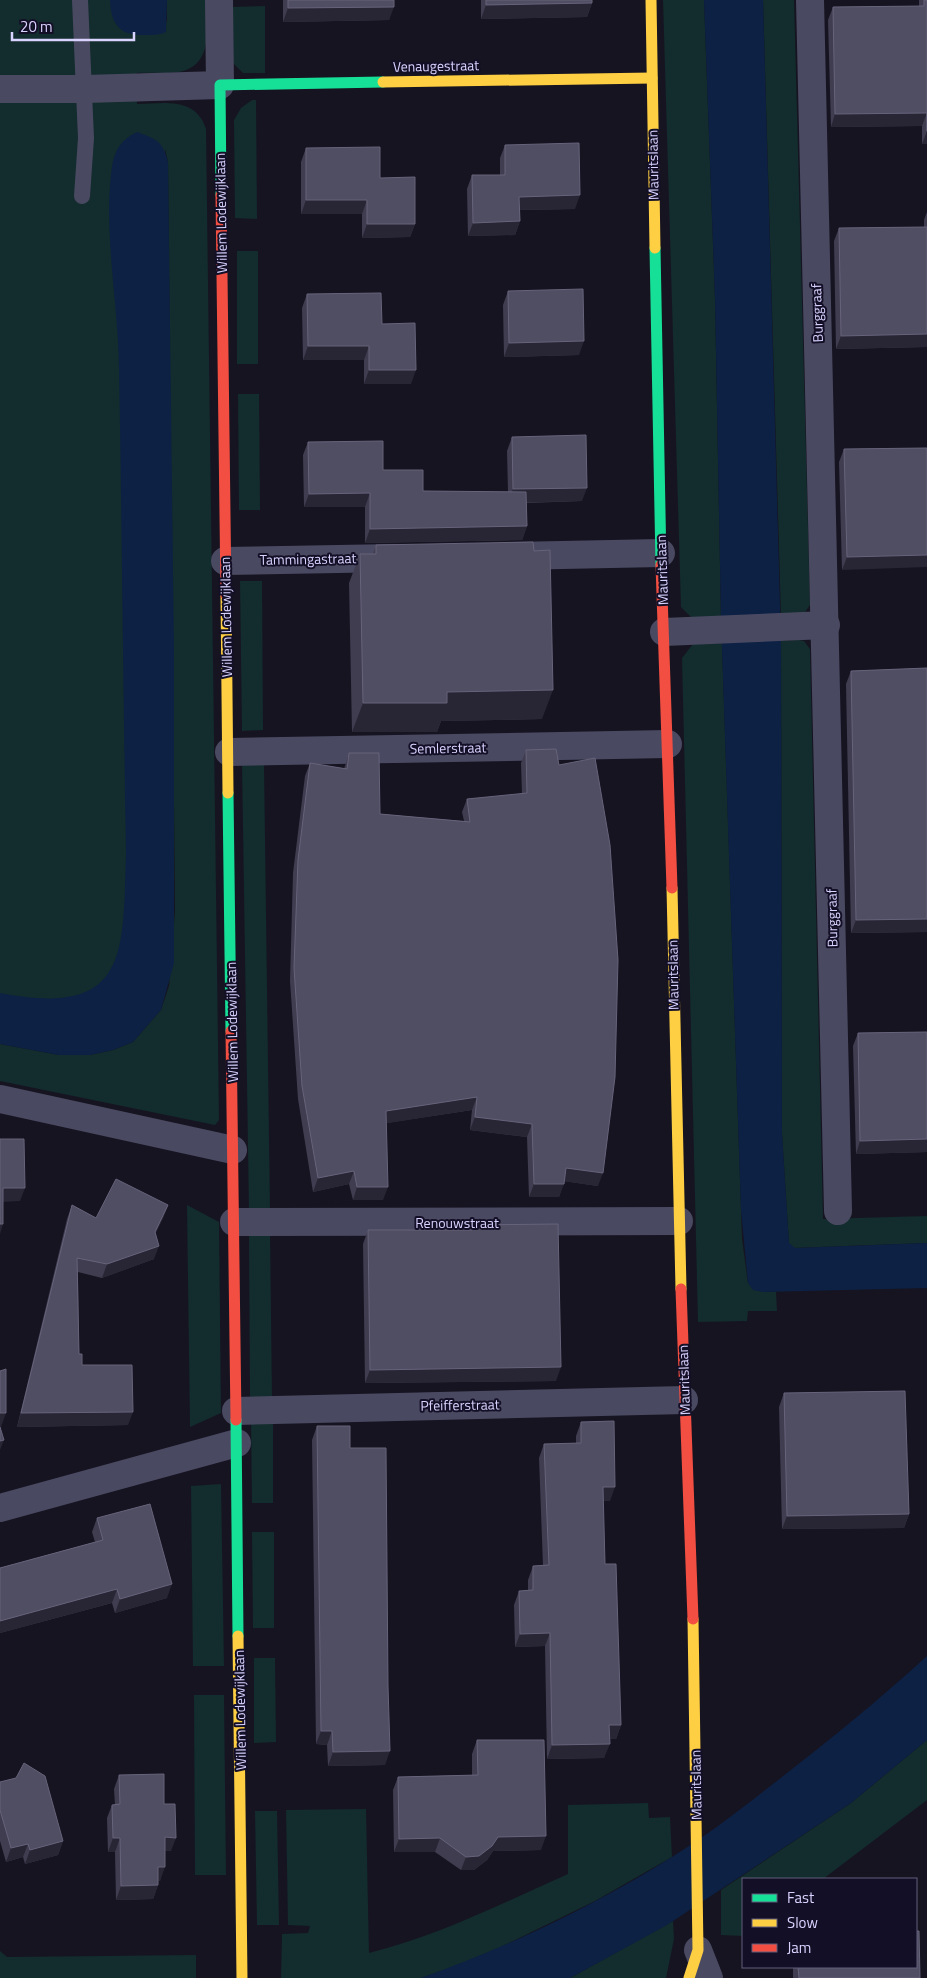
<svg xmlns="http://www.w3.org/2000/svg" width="927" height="1978" viewBox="0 0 927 1978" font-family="'Titillium Web',sans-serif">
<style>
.green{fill:#132c2d}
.water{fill:#0d2144}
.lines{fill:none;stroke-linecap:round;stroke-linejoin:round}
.lane{stroke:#4a4962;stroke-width:16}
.street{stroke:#4a4962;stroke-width:28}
.fast{stroke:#16e098;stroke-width:11}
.slow{stroke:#ffcf43;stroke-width:11}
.jam{stroke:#f24e42;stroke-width:11}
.wall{fill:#403d50}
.shaded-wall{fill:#282635}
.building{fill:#504e63;stroke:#66637b}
.labels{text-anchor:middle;stroke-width:4;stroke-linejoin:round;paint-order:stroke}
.street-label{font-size:14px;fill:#d9d4ff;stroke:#130f26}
</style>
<rect width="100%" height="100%" fill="#161421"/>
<g class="green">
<path d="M0,0h135l32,22v-22h40c0,26 7,66 -28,72 -14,2 -29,0 -43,1l1,31c28,-1 59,-7 69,25l13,991 -4,5 -215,-44v-37l59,11h31l23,-5 20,-8 28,-32 8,-24 6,-75 -7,-749 -3,-13 -17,676 -42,202 -106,-21z"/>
<path d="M663,0h41l11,298 6,321 -29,-1 -11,-11z"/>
<path d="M763,0h31l16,605 -7,10 -22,2z"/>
<path d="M265,6v67h-22l-11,-11 -1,-55z"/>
<path d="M252,100h4l1,119 -22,-1 -1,-98 7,-12z"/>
<rect x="237" y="251" width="21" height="113"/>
<path d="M238,394h21l1,116h-21z"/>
<path d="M240,581h22l1,149 -21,1z"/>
<path d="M798,640l6,1 6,8 13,570 104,-3v27l-133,5 -5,-4 -7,-110 -1,-493z"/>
<path d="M722,643l20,596 6,44 15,9h13l1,19h-29l-1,10 -49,1 -16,-664 11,-14z"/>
<path d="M242,764h22l6,448h-21z"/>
<path d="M187,1205l32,17 2,191 -31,14z"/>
<path d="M270,1232l2,167 -22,1 -1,-167z"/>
<path d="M251,1422l22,1v80h-21z"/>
<path d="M221,1484l3,182h-31l-2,-180z"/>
<path d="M252,1532h22v96h-21z"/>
<path d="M254,1658h21l1,84 -22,1z"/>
<path d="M194,1695h30l2,180h-31z"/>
<path d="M927,1740v60l-104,79h-80v57l-22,-1v-45l130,-87z"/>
<path d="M648,1803l1,15 21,-1 2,40 -77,44 -119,58 -55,19h-140l1,-44 26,-1 2,-7 -22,-1 -2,-115 80,-1 3,144c69,-17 134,-50 199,-79v-69z"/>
<path d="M255,1811h22l2,114h-22z"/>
<path d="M673,1921l1,18 -8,39h-96z"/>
<path d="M0,1951l7,6 189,-2v23h-196z"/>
</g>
<g class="water">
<path d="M110,0h57l-1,32c-7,3 -12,3 -20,3 -25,1 -35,-9 -36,-35z"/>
<path d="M704,0h59l18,641 1,493 7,109 6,5 132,-5v45l-164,4 -10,-2 -5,-7 -7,-73 -20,-591 -6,-321z"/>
<path d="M137,132c19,7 26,9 31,30l6,493v308l-13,47 -28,32 -20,8 -23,5h-31l-59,-11v-51c129,25 123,-39 126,-142 -3,-161 -4,-323 -7,-484 -1,-66 -16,-136 -7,-201 3,-17 10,-27 25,-34z"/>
<path d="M927,1656v84l-76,63 -184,122 -97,53h-149c87,-31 173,-72 251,-121 39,-24 74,-52 110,-80 50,-39 98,-78 145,-121z"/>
</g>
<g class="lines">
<path class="lane" d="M80,0l6,138 -4,58"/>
<g class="street">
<path d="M810,0l28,1211"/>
<path d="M0,89h85l135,-4 -1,-85"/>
<path d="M512,556l149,-3"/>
<path d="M225,561l169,-3"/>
<path d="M664,632l162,-7"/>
<path d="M229,752l439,-8"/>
<path d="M0,1099l233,51"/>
<path d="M234,1222l445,-1"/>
<path d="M236,1411l448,-11"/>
<path d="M0,1508l237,-65"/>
<path d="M698,1950l11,28"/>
</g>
<g class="fast">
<path d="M221,195l-1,-110 163,-3"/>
<path d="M655,248l6,317"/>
<path d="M228,793l3,238"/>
<path d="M236,1420l2,216"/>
</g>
<g class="slow">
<path d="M651,0l4,248"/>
<path d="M383,82l269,-4"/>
<path d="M226,595l2,198"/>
<path d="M672,888l9,401"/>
<path d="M238,1636l4,342"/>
<path d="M689,1978l9,-28 -5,-331"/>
</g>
<g class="jam">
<path d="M221,195l5,400"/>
<path d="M661,565l11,323"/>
<path d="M231,1031l5,389"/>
<path d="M681,1289l12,330"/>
</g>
</g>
<g class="wall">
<path d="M283,0h111l-5,20 -106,2z"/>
<path d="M481,0h111v3l-5,14 -106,2z"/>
<path d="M919,0h8v144h-5v-18l-91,1 -3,-107 5,-13 86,-1z"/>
<path d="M505,145l70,64 -55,1v11l-5,14 -47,1 -1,-47 5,-14h28v-17z"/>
<path d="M306,148l74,30 35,46 -5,13 -48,1v-24h-61v-52z"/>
<path d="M927,212v135l-91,2 -2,-108 5,-13 85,-1v-7z"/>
<path d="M508,291l71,64 -75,2 -1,-52z"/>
<path d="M307,294l75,30 29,60h-47v-24h-61l-1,-52z"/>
<path d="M512,437l70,64 -55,2v23l-5,14 -157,3v-36h-61l-1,-52 5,-13 75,28 40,21 85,1 -1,-41z"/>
<path d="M927,448l-85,122 -3,-108 5,-13z"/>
<path d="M376,545l166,174 -101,2 -4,11h-85l-3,-149 11,-29h13z"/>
<path d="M927,668v264l-76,1 -5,-249 5,-13z"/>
<path d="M526,750l72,436 -34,-5 -5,16h-30l-2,-60 -57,-7 2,-20 -86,13 -3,77h-30l-4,-16 -36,8 -15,-93 -8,-118 3,-108 12,-97 5,-13 34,6 5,-16 31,61 84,7 -2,-9 5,-13 55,-5 -1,-31z"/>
<path d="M927,1032v120l-71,2 -3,-108 5,-13z"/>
<path d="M72,1205l24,13 72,-13 -5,13 -8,16 -1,25 -52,19 -24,-6 1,82 3,11 46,60 -111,2 50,-208z"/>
<path d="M472,1225l84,156 -191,2 -2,-139 5,-14h102z"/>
<path d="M784,1393l125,121 -5,14 -122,1 -3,-122z"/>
<path d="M581,1422l29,79h-7l2,63 16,161 -5,14h-7l-5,19 -57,1 -2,-113 -30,1 -1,-42 5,-14h9v-11l5,-14h10l-4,-108 5,-14 32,-1v-7z"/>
<path d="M317,1426l33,22 38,238 -3,79 -57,1 -1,-21 -11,-1 -4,-304z"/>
<path d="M97,1518l70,80 -52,15 -3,-10 -112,30v-65l95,-26 -3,-10z"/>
<path d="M477,1740l64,110 -48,1 -6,9 -13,10h-13l-26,-18h-41l-1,-62 5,-13 74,-2v-21z"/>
<path d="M119,1775l45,29 7,47h-6l-5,30h-2v4l-5,14 -37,1 -1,-48h-7l-1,-34 5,-13h3l-1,-16z"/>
<path d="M0,1782l63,59 -5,14 -33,9 -2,-7 -17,5 -6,-21z"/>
<path d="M793,1967h123l4,11h-127z"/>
</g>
<g class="shaded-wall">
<path d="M592,3l-5,14 -106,2 5,-14z"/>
<path d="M394,7l-5,13 -106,2 5,-14z"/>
<path d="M927,113l-5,13 -91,1 4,-13z"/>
<path d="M927,131v13h-5z"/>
<path d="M580,195l-5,14 -61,1 5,-13z"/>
<path d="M306,200h61l-5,14h-61z"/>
<path d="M520,221l-5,14 -47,1 5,-13z"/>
<path d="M367,224h48l-5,13 -48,1z"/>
<path d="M927,334v13l-91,2 5,-13z"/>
<path d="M584,341l-5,14 -75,2 5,-14z"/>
<path d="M308,346h61l-5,14h-61z"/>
<path d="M369,370h47l-5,14h-47z"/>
<path d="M587,488l-5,13 -74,2 5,-14z"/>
<path d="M370,493l-5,14h-61l5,-13z"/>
<path d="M527,526l-5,14 -157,3 5,-14z"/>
<path d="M927,555v12l-85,3 5,-13z"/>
<path d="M553,690l-11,29 -101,2 -4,11h-85l11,-29 84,-11z"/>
<path d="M927,919v13l-76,1 5,-13z"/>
<path d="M477,1097l-5,13 -90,14 4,-13z"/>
<path d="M475,1117l57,7 -5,13 -57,-7z"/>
<path d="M927,1139v13l-71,2 4,-13z"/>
<path d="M566,1168l37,5 -5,13 -36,-5z"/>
<path d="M354,1171l-5,13 -36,8 5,-14z"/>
<path d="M534,1184h30l-5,13h-30z"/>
<path d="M357,1187h31l-5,13h-30z"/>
<path d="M3,1188h22l-5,13 -20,1z"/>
<path d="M168,1205l-5,13 -13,27 5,-13z"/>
<path d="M0,1224h3l-3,10z"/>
<path d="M159,1246l-5,13 -52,19 5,-14z"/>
<path d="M561,1367l-5,14 -191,2 5,-13z"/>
<path d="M133,1412l-5,13 -111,2 4,-14z"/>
<path d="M0,1413h6l-5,14h-1z"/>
<path d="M4,1440l-4,10v-9z"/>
<path d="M603,1487h12l-5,14h-12z"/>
<path d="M909,1514l-5,14 -122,1 5,-13z"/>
<path d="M172,1584l-5,14 -52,15 5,-14z"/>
<path d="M117,1589l-5,14 -112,30v-12z"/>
<path d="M550,1633l-5,13 -30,1 5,-13z"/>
<path d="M609,1725h12l-5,14h-12z"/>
<path d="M321,1731h11l-5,14 -11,-1z"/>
<path d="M610,1744l-6,14 -57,1 5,-14z"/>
<path d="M390,1751l-5,14 -57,1 5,-14z"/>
<path d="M546,1836l-5,14 -48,1 -6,9 -13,10h-13l5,-13 32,-20z"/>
<path d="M165,1837l11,1 -5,13h-11z"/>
<path d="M113,1838h7l-5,14h-7z"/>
<path d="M440,1838l-5,14h-41l5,-13z"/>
<path d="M63,1841l-5,14 -33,9 5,-14z"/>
<path d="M28,1844l-5,13 -17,5 5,-14z"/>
<path d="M158,1867h7l-5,14h-7z"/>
<path d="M158,1885l-5,14 -37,1 5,-14z"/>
</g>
<g class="building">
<path d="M288,0h106v7l-106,1z"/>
<path d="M486,0h106v3l-106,2z"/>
<path d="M924,0h3v131v-18l-92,1 -2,-107 91,-1z"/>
<path d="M579,143l1,52 -61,2 1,24 -47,2 -1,-48h33v-30z"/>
<path d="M380,147v31l35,-1v47h-48v-24h-61v-52z"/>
<path d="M927,227v107l-86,2 -2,-108z"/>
<path d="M583,289l1,52 -75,2 -1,-52z"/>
<path d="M381,293l1,31 33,-1 1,47h-47v-24h-61l-1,-52z"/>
<path d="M586,435l1,53 -74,1 -1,-52z"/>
<path d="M383,441v29h40v21l103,1 1,34 -157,3v-36l-61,1 -1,-52z"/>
<path d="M927,448v107l-80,2 -3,-108z"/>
<path d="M533,542l1,9 16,-1 3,140 -106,2v11h-84l-3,-149h16v-9z"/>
<path d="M927,668v251l-71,1 -5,-249z"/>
<path d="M556,749l3,16 36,-7 15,87 8,115 -3,117 -12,96 -37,-5 -2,16h-30l-2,-60 -57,-7 2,-20 -91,14 2,76h-31l-3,-16 -36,7 -16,-92 -8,-118 4,-108 12,-97 37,6 2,-16h30l1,61 90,8 -3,-23 60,-6 -1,-43z"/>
<path d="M927,1032v107l-67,2 -2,-108z"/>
<path d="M0,1139h24l1,49h-22v36h-3z"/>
<path d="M116,1179l52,26 -13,27 4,14 -52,18 -30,-6 2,96h3v11h50l1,47 -112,1 51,-208 24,13z"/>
<path d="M558,1224l3,143 -191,3 -2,-140h104v-5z"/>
<path d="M6,1369v44h-6v-42z"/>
<path d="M905,1391l4,123 -122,2 -3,-123z"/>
<path d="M614,1421l1,66h-12l2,77h11l5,161h-12l1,19 -58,1 -2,-112 -30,1 -1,-43 14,-1v-24l16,-1 -5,-121 37,-1v-21z"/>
<path d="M317,1426h33v22h36l2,238 2,65 -57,1 -1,-21h-11z"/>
<path d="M0,1427l4,13 -4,1z"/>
<path d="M150,1504l22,80 -52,15 -3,-10 -117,32v-53l103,-28 -6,-22z"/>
<path d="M477,1740h67l2,96 -48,1 -6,9 -13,10 -13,1 -26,-19 -41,1 -1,-62 80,-2z"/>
<path d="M24,1763l21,13 18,65 -33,9 -2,-6 -17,4 -11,-38v-28l16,-4z"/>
<path d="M164,1774v30h11l1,34 -11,-1v30h-7v18l-37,1 -1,-48h-7l-1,-33 8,-1 -1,-29z"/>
<path d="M916,1931h3l1,47h-121l-1,-11h118z"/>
</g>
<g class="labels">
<g class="street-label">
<text transform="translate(436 66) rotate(-1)" y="5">Venaugestraat</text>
<text transform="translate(653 165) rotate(-91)" y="5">Mauritslaan</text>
<text transform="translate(221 213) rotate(-91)" y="5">Willem Lodewijklaan</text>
<text transform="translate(817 313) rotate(-92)" y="5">Burggraaf</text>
<text transform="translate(308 559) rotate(-1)" y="5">Tammingastraat</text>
<text transform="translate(662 570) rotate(-92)" y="5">Mauritslaan</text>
<text transform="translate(226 617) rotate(-91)" y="5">Willem Lodewijklaan</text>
<text transform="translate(448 748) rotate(-1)" y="5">Semlerstraat</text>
<text transform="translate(832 918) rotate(-91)" y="5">Burggraaf</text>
<text transform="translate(673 975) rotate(-91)" y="5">Mauritslaan</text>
<text transform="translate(232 1022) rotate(-91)" y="5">Willem Lodewijklaan</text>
<text x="457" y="1228">Renouwstraat</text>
<text transform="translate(684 1380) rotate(-92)" y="5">Mauritslaan</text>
<text transform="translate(460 1405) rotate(-1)" y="5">Pfeifferstraat</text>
<text transform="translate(240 1710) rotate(-91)" y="5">Willem Lodewijklaan</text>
<text transform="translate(696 1785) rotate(-91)" y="5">Mauritslaan</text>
</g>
</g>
<rect x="742" y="1878" width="175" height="90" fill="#130f26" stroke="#625e7d"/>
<rect x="752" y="1894" width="25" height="8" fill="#16e098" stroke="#625e7d"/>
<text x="787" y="1903" font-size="15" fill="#d9d4ff">Fast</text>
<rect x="752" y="1919" width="25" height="8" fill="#ffcf43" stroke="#625e7d"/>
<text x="787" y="1928" font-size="15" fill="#d9d4ff">Slow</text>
<rect x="752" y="1944" width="25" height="8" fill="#f24e42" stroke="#625e7d"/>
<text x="787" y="1953" font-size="15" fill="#d9d4ff">Jam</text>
<path d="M12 32v8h122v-8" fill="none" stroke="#d9d4ff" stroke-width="2.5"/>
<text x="20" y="32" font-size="15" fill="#d9d4ff" stroke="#130f26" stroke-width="4" paint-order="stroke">20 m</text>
</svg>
